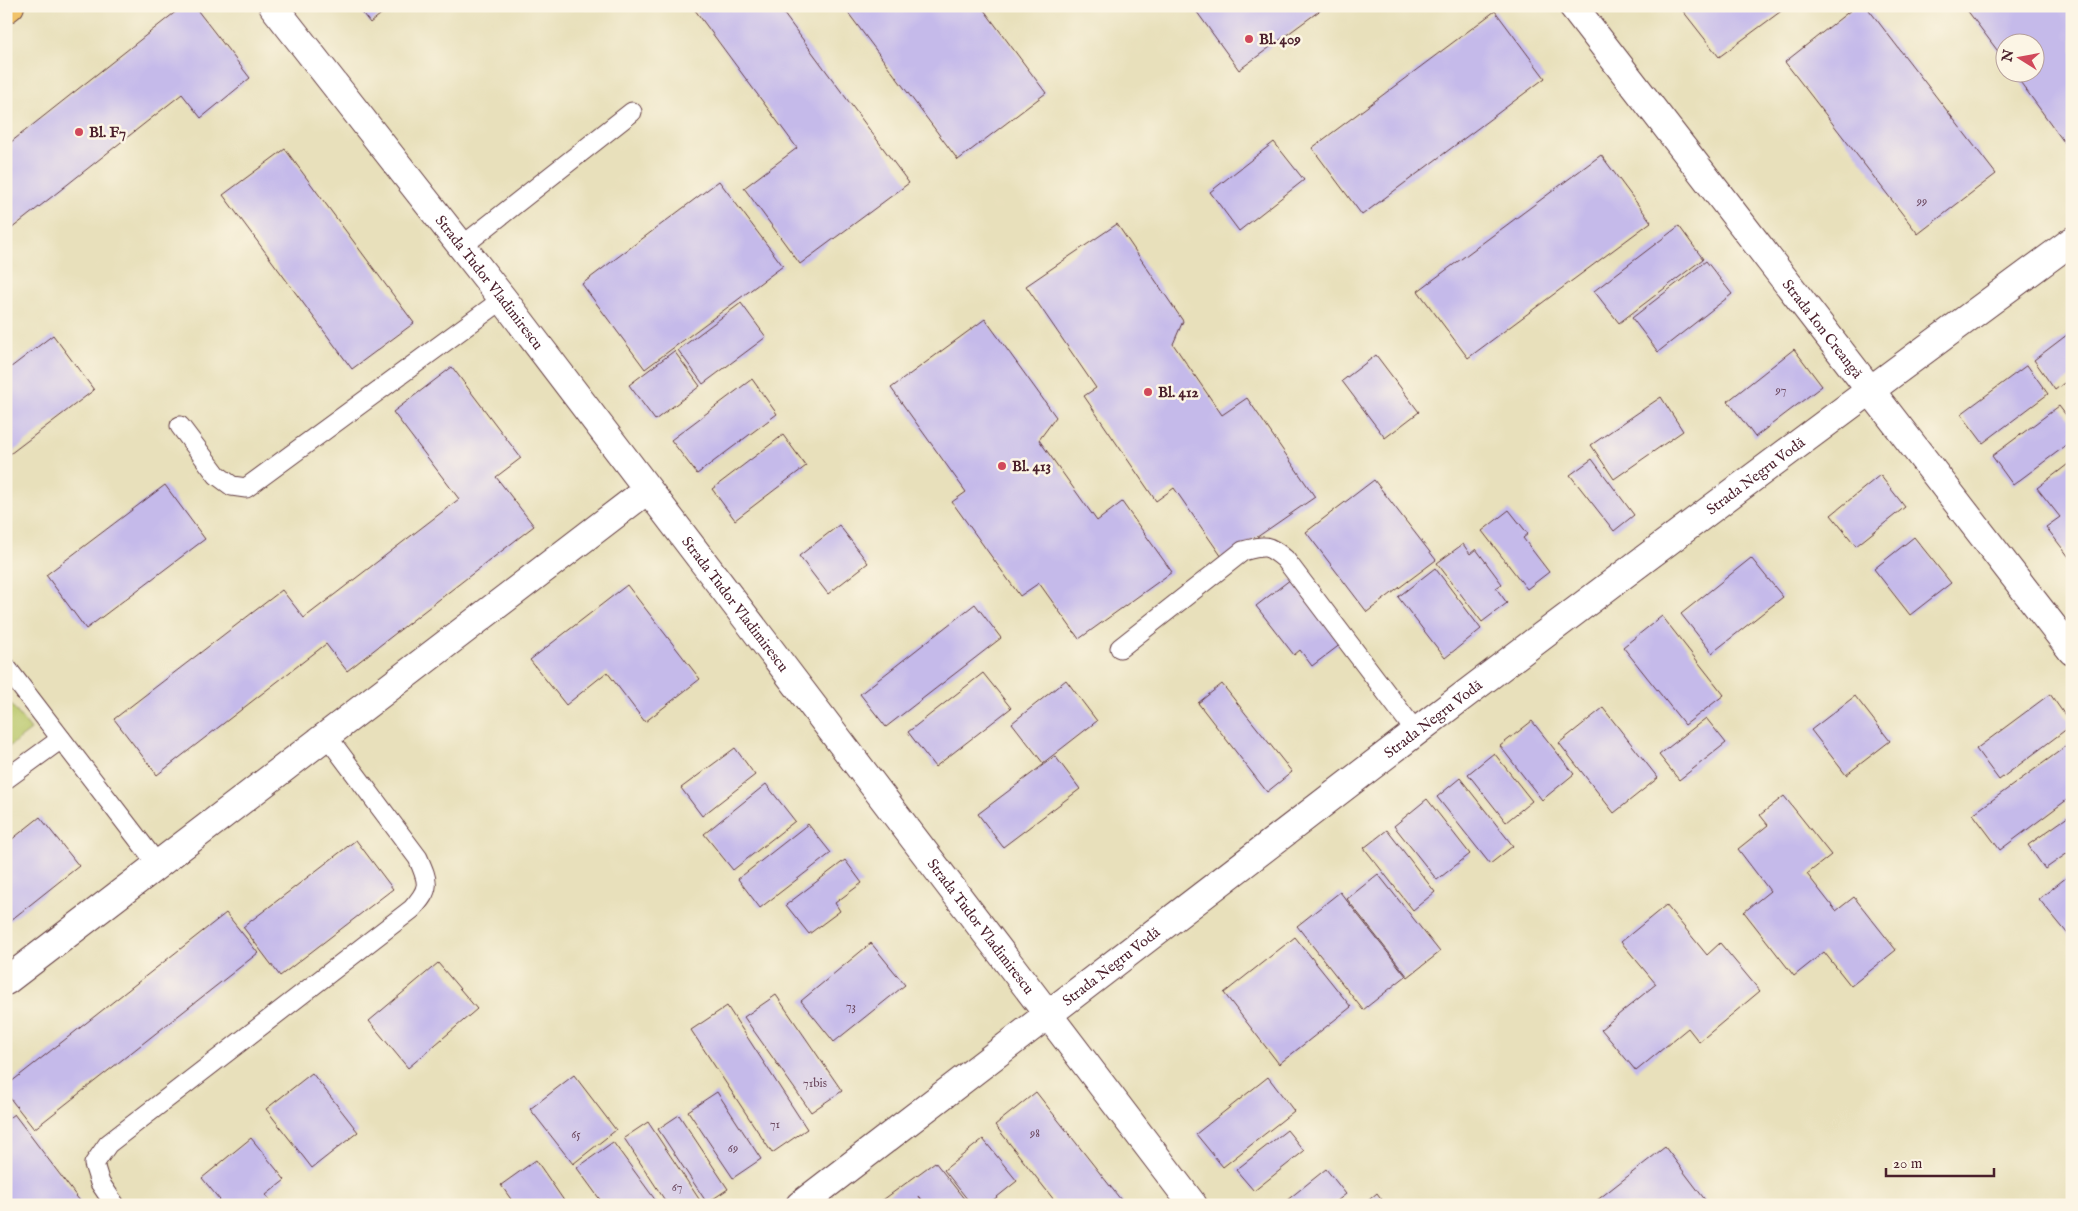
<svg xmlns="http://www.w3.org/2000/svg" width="2078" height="1211" viewBox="0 0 2078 1211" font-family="'IM FELL English',serif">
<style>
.green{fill:#b7c668;stroke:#80724a}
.building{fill:#c5baea}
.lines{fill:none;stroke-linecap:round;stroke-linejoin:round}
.service-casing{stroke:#623c41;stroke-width:21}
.minor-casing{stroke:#623c41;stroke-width:30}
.primary-casing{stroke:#623c41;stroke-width:30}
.service{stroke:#fff;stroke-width:19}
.minor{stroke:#fff;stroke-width:28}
.primary{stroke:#f1c36a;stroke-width:28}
.poi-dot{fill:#d1495b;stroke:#fcf5e5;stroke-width:2}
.labels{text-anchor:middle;stroke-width:5;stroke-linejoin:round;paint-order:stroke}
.number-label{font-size:12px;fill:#69465b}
.poi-label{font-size:15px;font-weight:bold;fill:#4a1f2b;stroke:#fcf5e5;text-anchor:start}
.street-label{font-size:15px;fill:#4a1f2b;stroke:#fcf5e5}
</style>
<rect width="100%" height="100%" fill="#fcf5e5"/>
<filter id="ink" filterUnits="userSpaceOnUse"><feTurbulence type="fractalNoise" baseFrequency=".02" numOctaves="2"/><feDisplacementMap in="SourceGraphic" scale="10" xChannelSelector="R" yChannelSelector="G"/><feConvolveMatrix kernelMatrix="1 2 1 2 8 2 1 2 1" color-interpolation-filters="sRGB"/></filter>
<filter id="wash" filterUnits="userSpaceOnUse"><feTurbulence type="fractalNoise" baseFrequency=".0096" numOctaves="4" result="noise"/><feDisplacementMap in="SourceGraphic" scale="20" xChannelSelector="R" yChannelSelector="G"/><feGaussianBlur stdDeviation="1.12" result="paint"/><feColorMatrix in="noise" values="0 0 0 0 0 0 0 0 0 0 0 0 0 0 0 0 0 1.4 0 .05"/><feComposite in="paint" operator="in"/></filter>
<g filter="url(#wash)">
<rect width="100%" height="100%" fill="#e8e0bb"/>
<path class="green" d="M6,698l25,32 -25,19z"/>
<g id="blocks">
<g class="building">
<path d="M183,6h11l56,72 -49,40 -19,-24 -176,139v-87z"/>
<path d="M357,6h34l-21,17z"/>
<path d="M692,6h86l131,177 -109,81 -56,-76 53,-40z"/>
<path d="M843,6h138l65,87 -88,67z"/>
<path d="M1196,6h130l-87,64 -45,-62z"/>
<path d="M1679,6h109l-69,51z"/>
<path d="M1856,6h10l130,168 -78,60 -133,-172z"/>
<path d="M1964,6h108v147l-59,-81h23v-30h-30v20z"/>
<path d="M1495,11l50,67 -183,137 -50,-67z"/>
<path d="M1274,142l30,38 -65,51 -29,-39z"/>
<path d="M285,149l129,174 -62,46 -129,-174z"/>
<path d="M1601,155l50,67 -183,136 -50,-67z"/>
<path d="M719,181l64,85 -138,103 -63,-85z"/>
<path d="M1117,224l66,97 -10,23 49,71 25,-17 68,99 -91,63 -50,-72 -18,13 -72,-105 12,-8 -70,-102z"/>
<path d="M1679,226l24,33 -84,64 -25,-32z"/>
<path d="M1706,261l26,33 -74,58 -26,-34z"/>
<path d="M741,303l25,34 -63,47 -25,-34z"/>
<path d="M985,319l71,98 -17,23 58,81 25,-19 50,70 -93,67 -40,-56 -19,13 -68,-94 14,-10 -75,-104z"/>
<path d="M2072,331v46l-17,13 -21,-30z"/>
<path d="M53,335l41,55 -88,67v-86z"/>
<path d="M1794,349l28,37 -67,51 -27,-36z"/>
<path d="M674,351l26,35 -45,34 -26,-35z"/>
<path d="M1376,355l43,57 -34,26 -43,-57z"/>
<path d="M2027,365l21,29 -65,49 -22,-29z"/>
<path d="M452,367l69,91 -25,19 38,49 -187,145 -21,-27 -169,131 -43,-56 168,-129 22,28 155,-119 -66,-87z"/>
<path d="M752,379l25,35 -80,60 -26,-34z"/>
<path d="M1661,397l22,34 -69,48 -23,-34z"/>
<path d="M2059,406l13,17v18l-59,44 -21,-29z"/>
<path d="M783,435l23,31 -71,54 -23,-31z"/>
<path d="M1592,459l42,56 -20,16 -44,-56z"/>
<path d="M2072,461v100l-26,-34 14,-10 -23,-29z"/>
<path d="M1880,475l25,32 -49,39 -25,-31z"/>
<path d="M1374,480l62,80 -69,52 -61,-80z"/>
<path d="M165,485l40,54 -119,90 -40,-54z"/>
<path d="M1509,510l19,24 -5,4 26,34 -22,17 -45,-58z"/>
<path d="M839,525l29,38 -40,31 -29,-38z"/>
<path d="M1914,537l37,46 -41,32 -36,-46z"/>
<path d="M1463,544l7,10 6,-5 26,35 -6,4 11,15 -25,19 -45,-59z"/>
<path d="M1751,558l32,39 -71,56 -31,-39z"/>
<path d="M1435,568l46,61 -36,29 -47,-61z"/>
<path d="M1291,579l50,65 -29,22 -12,-16 -6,5 -38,-49z"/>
<path d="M627,585l73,94 -55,43 -38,-50 -41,33 -36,-45z"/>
<path d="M975,604l26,34 -115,89 -26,-33z"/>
<path d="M1662,616l62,79 -39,30 -62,-78z"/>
<path d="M983,673l28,35 -76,59 -27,-35z"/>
<path d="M1066,680l31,41 -54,42 -31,-40z"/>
<path d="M1222,684l70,88 -25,20 -69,-89z"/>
<path d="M2050,694l22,31 -73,55 -23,-31z"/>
<path d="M1855,696l35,45 -44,34 -35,-45z"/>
<path d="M1603,708l55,70 -44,35 -55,-70z"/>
<path d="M1706,718l20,25 -47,37 -20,-25z"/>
<path d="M1532,721l42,53 -32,26 -42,-54z"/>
<path d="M2072,742v54l-72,54 -27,-36z"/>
<path d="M735,748l20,27 -53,41 -21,-28z"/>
<path d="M1494,753l38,48 -26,21 -38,-48z"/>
<path d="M1055,756l25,33 -77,58 -25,-33z"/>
<path d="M1460,778l53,68 -23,18 -53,-67z"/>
<path d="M766,784l29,37 -62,49 -29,-36z"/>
<path d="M1784,796l47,59 -24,19 29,37 18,-14 42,53 -45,36 -27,-34 -30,24 -50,-64 26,-21 -32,-42 30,-24 -8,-10z"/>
<path d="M1427,799l43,55 -33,26 -43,-54z"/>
<path d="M2072,814v36l-27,19 -17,-24z"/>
<path d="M40,817l39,49 -73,58v-80z"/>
<path d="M808,824l23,29 -71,55 -22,-29z"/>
<path d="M1387,830l48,62 -22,18 -49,-62z"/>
<path d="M356,840l37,49 -113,87 -37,-49z"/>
<path d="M845,860l17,23 -27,20 5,8 -31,23 -23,-29z"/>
<path d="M2072,873v66l-33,-40z"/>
<path d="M1378,874l62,78 -32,25 -61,-78z"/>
<path d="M1340,892l66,84 -43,34 -66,-84z"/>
<path d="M1666,905l41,50 13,-12 40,48 -61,51 -11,-14 -52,43 -35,-42 55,-45 -35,-42z"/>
<path d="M226,913l32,40 -224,176 -28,-36v-7z"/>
<path d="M1295,937l56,70 -72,57 -55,-71z"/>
<path d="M871,943l34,42 -71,57 -33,-41z"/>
<path d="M438,963l39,46 -69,59 -39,-47z"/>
<path d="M776,995l66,96 -31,21 -67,-95z"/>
<path d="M727,1006l80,123 -35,24 -81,-123z"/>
<path d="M312,1073l46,59 -46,36 -46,-59z"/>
<path d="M574,1075l42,55 -43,34 -43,-55z"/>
<path d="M1268,1077l26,34 -71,56 -27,-33z"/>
<path d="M717,1092l44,67 -28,19 -45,-67z"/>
<path d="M1036,1092l89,113h-67l-63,-80z"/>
<path d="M14,1114l69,91h-77v-85z"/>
<path d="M679,1115l49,74 -21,14 -49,-74z"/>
<path d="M648,1122l55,83h-35l-44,-67z"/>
<path d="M1287,1130l17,21 -50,40 -18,-21z"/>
<path d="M251,1138l34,42 -19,15 8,10h-50l-22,-27z"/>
<path d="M983,1139l34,42 -30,24h-15l-28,-35z"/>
<path d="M613,1142l46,63h-55l-27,-37z"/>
<path d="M1665,1147l44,58h-118z"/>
<path d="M536,1160l31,45h-52l-14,-20z"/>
<path d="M935,1162l34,43h-43l-7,-9 6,9h-49z"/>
<path d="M1326,1169l20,25 -14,11h-51z"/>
<path d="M1377,1193l9,12h-23z"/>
</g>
</g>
</g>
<g filter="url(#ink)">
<use href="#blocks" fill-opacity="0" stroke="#623c41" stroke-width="1"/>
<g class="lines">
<g class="service-casing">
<g id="service">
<path d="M461,247l171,-135"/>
<path d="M180,426l37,49 15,11 14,2 257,-189"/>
<path d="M1120,648l123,-97c22,-6 24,-7 42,8l131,173"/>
<path d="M6,667l152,198"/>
<path d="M6,779l55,-40"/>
<path d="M115,1205l-15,-22 -6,-19 14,-20 304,-235c19,-21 17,-26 6,-51l-92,-123"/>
</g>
</g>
<g class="minor-casing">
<g id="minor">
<path id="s1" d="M273,6l230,293 690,906"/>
<path id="s2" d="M1573,6l499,645"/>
<path d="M6,981l641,-491"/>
<path id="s3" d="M800,1205c207,-157 411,-317 617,-474 217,-165 435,-328 655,-490"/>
</g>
</g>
<g class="primary-casing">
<path id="primary" d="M6,9l4,-3"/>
</g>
<use href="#service" class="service"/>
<use href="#minor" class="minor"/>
<use href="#primary" class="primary"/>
</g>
</g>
<g class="poi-dot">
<circle cx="1249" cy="39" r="5"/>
<circle cx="79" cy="132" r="5"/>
<circle cx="1148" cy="392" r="5"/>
<circle cx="1002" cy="466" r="5"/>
</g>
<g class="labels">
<g class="number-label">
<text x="1922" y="205">99</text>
<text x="1781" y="394">97</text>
<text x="851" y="1010">73</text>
<text x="815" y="1087">71bis</text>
<text x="775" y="1128">71</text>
<text x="1035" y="1137">98</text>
<text x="576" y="1138">65</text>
<text x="733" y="1152">69</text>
<text x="677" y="1191">67</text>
</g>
<g class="poi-label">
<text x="1259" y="44">Bl. 409</text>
<text x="89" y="137">Bl. F7</text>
<text x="1158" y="397">Bl. 412</text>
<text x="1012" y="471">Bl. 413</text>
</g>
<g class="street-label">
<text dy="5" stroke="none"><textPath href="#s1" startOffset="351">Strada Tudor Vladimirescu</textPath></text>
<text dy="5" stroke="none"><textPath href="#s2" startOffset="408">Strada Ion Creangă</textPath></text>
<text dy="5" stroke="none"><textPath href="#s3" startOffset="1202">Strada Negru Vodă</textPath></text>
<text dy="5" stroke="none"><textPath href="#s1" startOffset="756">Strada Tudor Vladimirescu</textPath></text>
<text dy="5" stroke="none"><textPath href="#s3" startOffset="798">Strada Negru Vodă</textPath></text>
<text dy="5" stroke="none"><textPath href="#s1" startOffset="1161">Strada Tudor Vladimirescu</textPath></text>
<text dy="5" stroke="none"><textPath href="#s3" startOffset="392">Strada Negru Vodă</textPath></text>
</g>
</g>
<rect width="2078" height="1211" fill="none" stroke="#fcf5e5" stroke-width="25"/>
<g transform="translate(2020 58) rotate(281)"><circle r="24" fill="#fcf5e5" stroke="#b59f9b"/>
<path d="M0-4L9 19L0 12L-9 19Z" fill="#d1495b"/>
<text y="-8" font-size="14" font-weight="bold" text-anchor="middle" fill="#4a1f2b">N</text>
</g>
<path d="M1886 1168v8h108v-8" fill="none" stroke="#4a1f2b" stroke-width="2.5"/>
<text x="1893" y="1168" font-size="15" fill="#4a1f2b" stroke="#fcf5e5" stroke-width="4" paint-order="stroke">20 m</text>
</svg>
